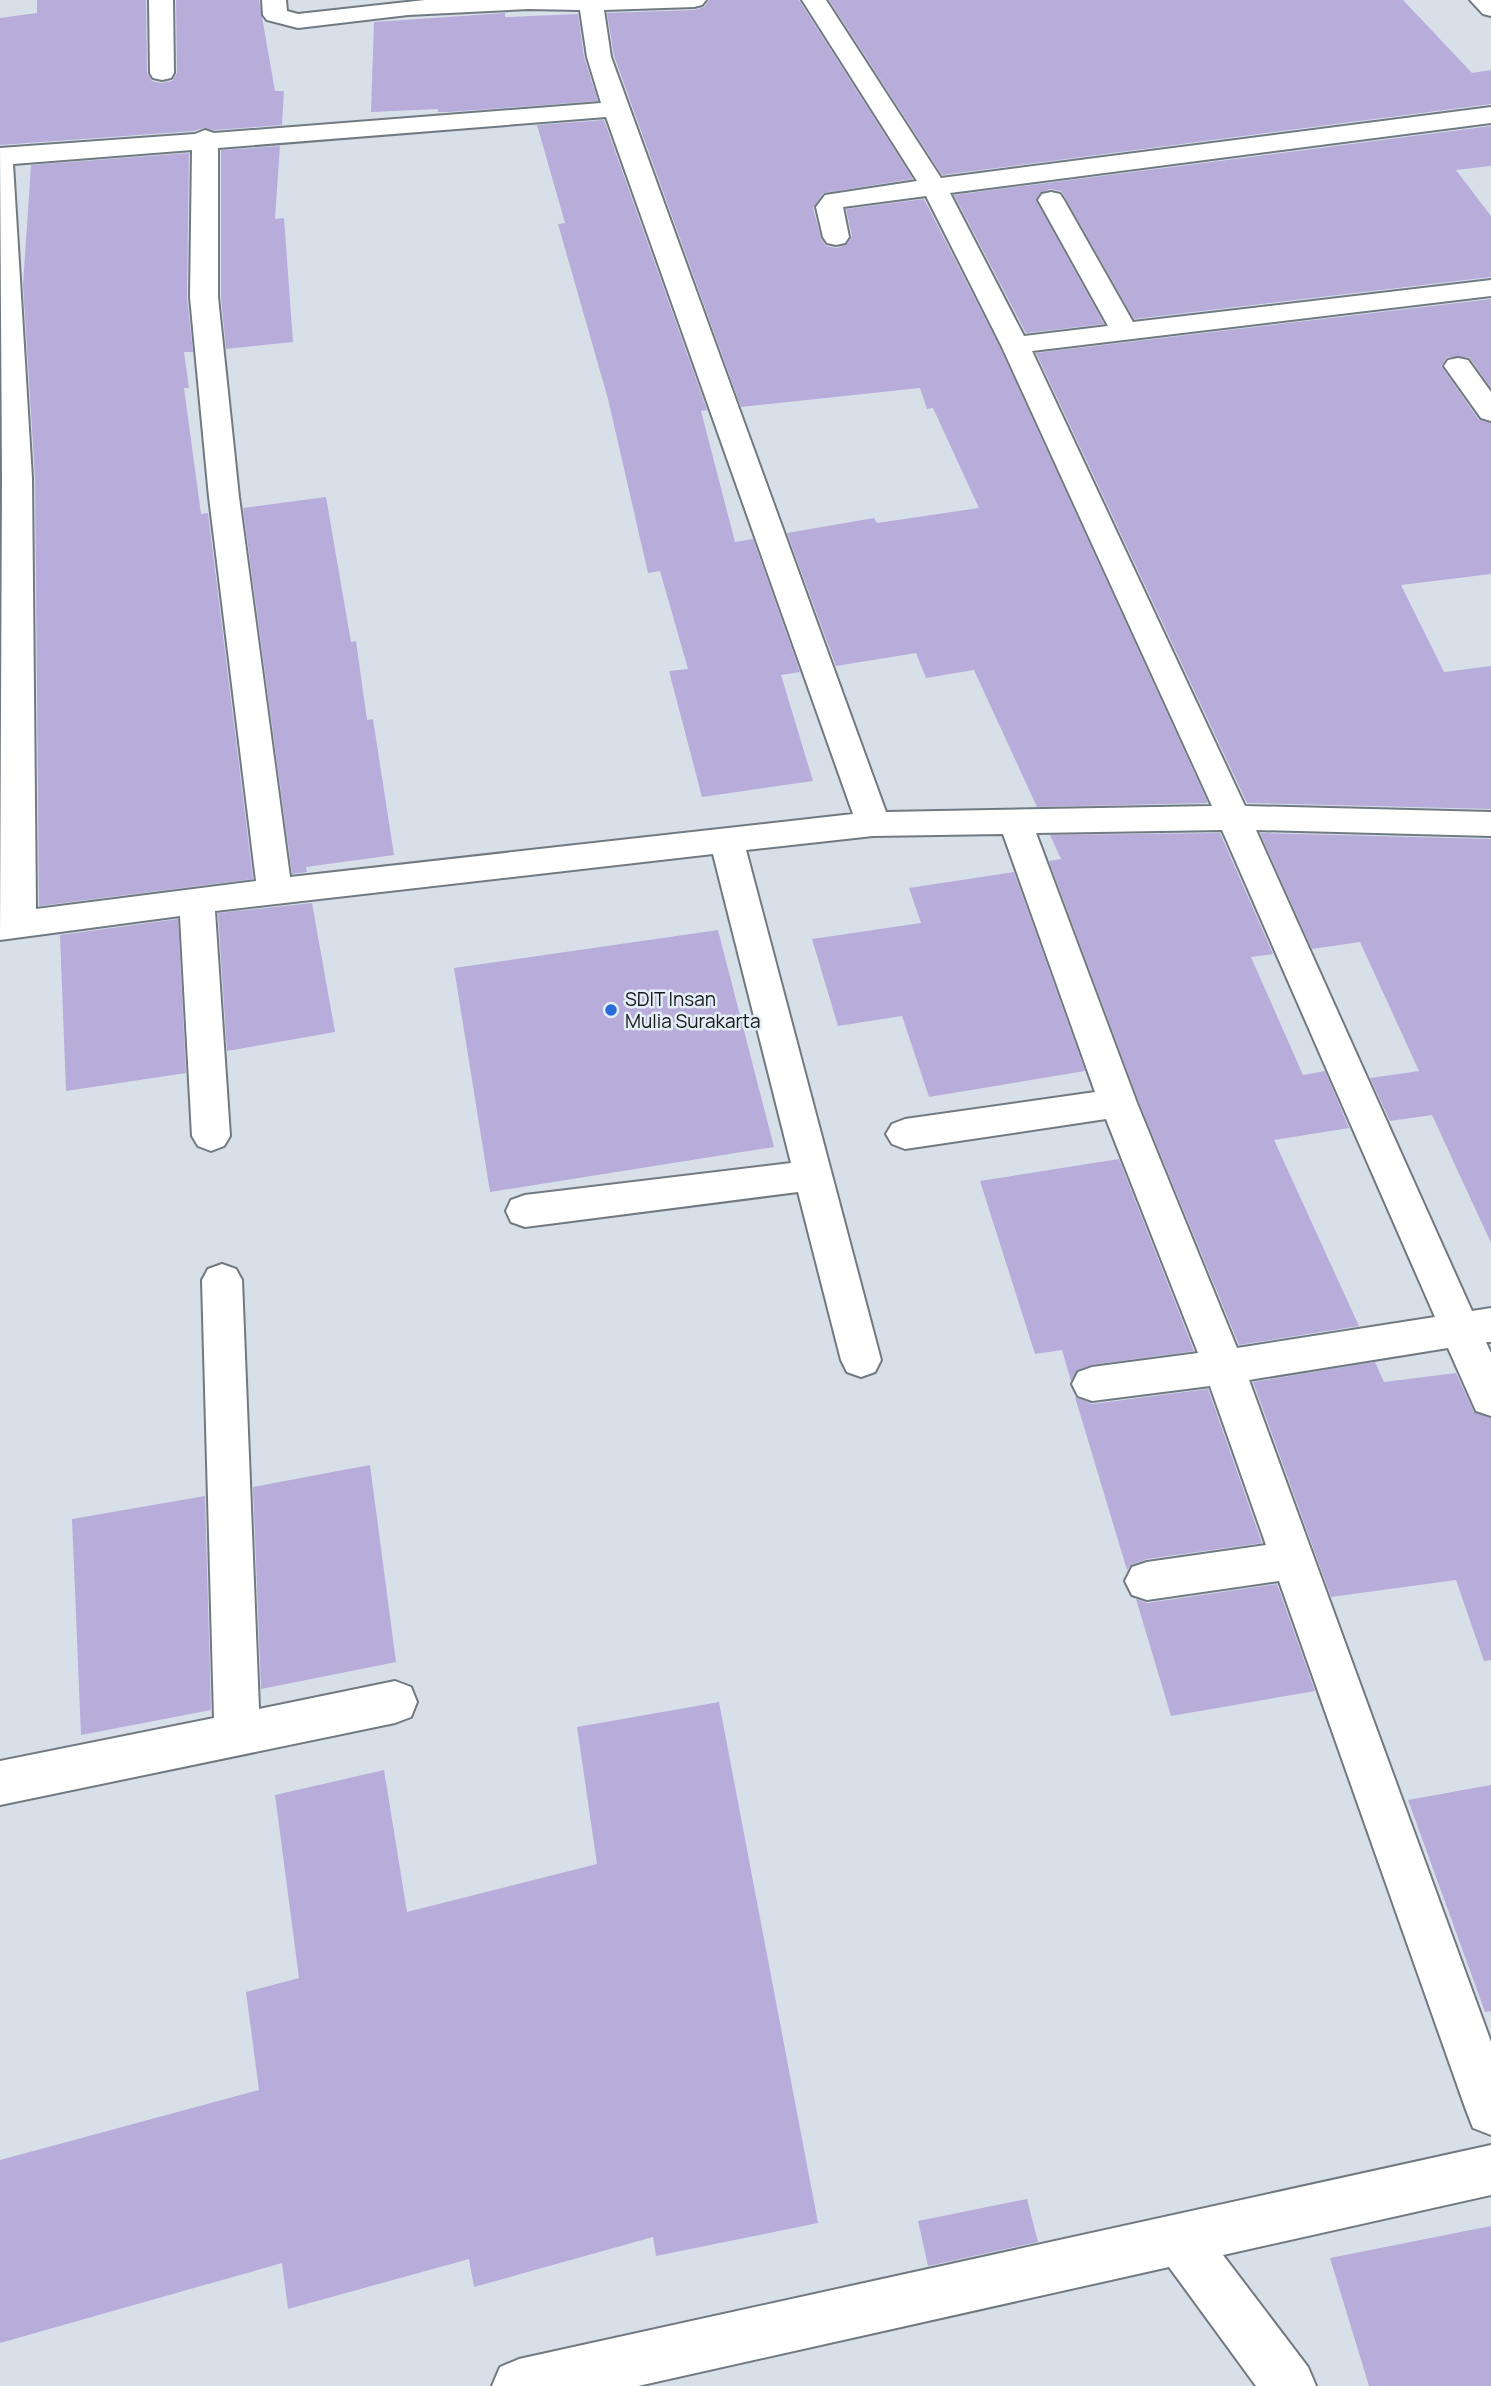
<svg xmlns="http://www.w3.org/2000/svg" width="1491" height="2386" viewBox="0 0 1491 2386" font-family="Manrope,sans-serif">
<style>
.building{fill:#b8adda}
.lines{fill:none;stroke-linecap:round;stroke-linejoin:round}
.minor-casing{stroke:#717981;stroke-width:4}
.minor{fill:#fff;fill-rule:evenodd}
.poi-dot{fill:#296bd7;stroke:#e4eef6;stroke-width:2.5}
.labels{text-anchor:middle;stroke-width:5;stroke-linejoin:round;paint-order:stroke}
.poi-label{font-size:19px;fill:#16191c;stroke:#e4eef6;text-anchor:start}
</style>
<rect width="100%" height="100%" fill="#d7e0e9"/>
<g class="building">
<path d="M37,0h109l1,73 5,8 9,2 11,-2 5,-8 -1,-73h83l16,91h9l-2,34 -68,5 -10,-2 -10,3 -194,14v-127l37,-5z"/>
<path d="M709,0h90l114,179 -90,14 -10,15 8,30 5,8 11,2 10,-4 5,-8 -6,-27 78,-10 75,147 209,457 -171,4 -63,-137 -48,8 -10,-25 -80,13 -49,-133 87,-15 3,5 102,-15 -46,-100 -6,1 -7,-21 -179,19 -127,-351 -7,-43 87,-3 10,-3z"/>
<path d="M829,0h574l69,73 19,-3v34l-549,71z"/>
<path d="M505,13v4l73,-3 6,43 14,44 -149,11h-11v-3l-67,3 3,-90z"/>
<path d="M604,120l103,290 -6,1 34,131 18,-3 47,133 -19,3 32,106 -111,16 -33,-126 19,-2 -28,-98 -12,2 -40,-174 -50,-175 7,-1 -28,-98z"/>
<path d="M1491,126v40l-35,4 35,46v61l-357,42 -68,-120 -5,-8 -11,-2 -10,4 -4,8 68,123 -78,9 -72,-138z"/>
<path d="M280,146l-5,73 9,-1 9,124 -67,7 -5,-52v-147z"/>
<path d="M189,153l-2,144 6,55h-9l5,36h-5l17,126 7,-1 45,366 -214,27 -4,-428 -12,-193 8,-120z"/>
<path d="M1491,299v89l-22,-31h-22l-6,9 38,54 12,3v151l-90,11 43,87 47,-6v143l-244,-6 -211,-450z"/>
<path d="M326,497l25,145 5,-1 11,79 6,-1 21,136 -88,12 1,5 -15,2 -49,-366z"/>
<path d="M1220,833l53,121 -22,3 52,118 22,-4 24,57 -75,12 85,186 -120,19 -100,-243 -90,-241 12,-2 -11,-24z"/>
<path d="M1260,833l231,6v404l-59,-128 -42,6 -20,-43 49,-7 -59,-129 -48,7z"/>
<path d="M1014,872l71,199 -156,26 -27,-81 -64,10 -26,-87 109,-16 -12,-35z"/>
<path d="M312,903l23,129 -108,19 -9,-138z"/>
<path d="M178,919l8,154 -120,18 -6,-156z"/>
<path d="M718,930l56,217 -284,45 -36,-224z"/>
<path d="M1119,1159l75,192 -103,14 -14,5 -6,11 -9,-31 -27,4 -55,-173z"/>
<path d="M1375,1362l9,20 72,-9 18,39 17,6v242l-7,1 -28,-81 -125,17 -78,-215z"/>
<path d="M1208,1389l54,154 -115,16 -16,6 -4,5 -52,-173 17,7z"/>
<path d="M370,1465l26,197 -135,27 -8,-202z"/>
<path d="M205,1496l6,214 -130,25 -9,-216z"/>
<path d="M1277,1584l38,107 -144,25 -35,-117 11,4z"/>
<path d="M719,1702l99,521 -162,33 -3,-19 -179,50 -5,-28 -181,50 -6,-46 -282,80v-183l259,-70 -13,-98 53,-14 -24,-183 109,-25 23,142 190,-48 -20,-137z"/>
<path d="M1491,1785v226l-6,1 -77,-212z"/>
<path d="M1027,2199l11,43 -110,24 -10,-45z"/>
<path d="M1491,2226v160h-122l-39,-128z"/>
</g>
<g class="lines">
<g class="minor-casing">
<g id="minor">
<path d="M149,0h24l1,73 -3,5 -9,2 -9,-2 -3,-5z"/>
<path d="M262,0h24l1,11 11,3 127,-14h281l-4,5 -8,2 -90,3 7,47 275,755 326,-6 -211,-461 -75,-149 -83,11 6,30 -4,6 -9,2 -9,-2 -4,-6 -7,-30 9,-12 92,-14 -115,-181h24l115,178 550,-71v16l-541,70 74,143 84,-10 -70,-126 4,-6 9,-2 9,2 4,6 69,122 358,-42v16l-459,55 213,455 246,6v24l-235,-6 216,481 19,-3v34h-5l5,11v63l-15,-5 -28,-63 -199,32 242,662v93l-18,-7 -7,-18 -187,-529 -132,19 -15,-5 -7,-14 7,-14 15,-5 119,-17 -56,-159 -118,15 -14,-5 -6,-12 6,-12 14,-5 106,-14 -92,-234 -201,30 -13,-5 -6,-10 6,-10 13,-5 190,-27 -92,-258 -130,2 -127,14 135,510 -6,12 -14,5 -14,-5 -6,-12 -43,-168 -273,35 -14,-5 -5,-11 5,-11 14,-5 266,-32 -78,-309 -498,57 15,225 -6,10 -13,5 -13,-5 -6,-10 -12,-220 -180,24 2,-462 -2,-330 195,-14 10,-4 9,3 387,-30 -14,-46 -7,-47 -52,-1 -120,6 -110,13 -31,-8 -4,-5zM606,117l247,697 -563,63 -51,-380 -21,-200v-149zM192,150l-2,147 19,200 47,384 -220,28 -4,-431 -19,-314zM1222,830l213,487 -198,31 -100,-245 -101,-270z"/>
<path d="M1470,0h21v16l-8,-2z"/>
<path d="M1458,358l10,2 23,32v29l-10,-3 -37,-52 4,-6z"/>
<path d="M222,1264l14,5 6,11 17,429 136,-28 16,6 6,15 -6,15 -16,6 -395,82v-44l214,-43 -12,-438 6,-11z"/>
<path d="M1491,2145v50l-268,60 85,112 8,19h-60l-87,-119 -531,119h-146l8,-19 19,-8z"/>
</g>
</g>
<use href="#minor" class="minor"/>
</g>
<circle class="poi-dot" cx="611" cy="1010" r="7"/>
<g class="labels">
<g class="poi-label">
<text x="625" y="1006">SDIT Insan<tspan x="625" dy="22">Mulia Surakarta</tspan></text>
</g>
</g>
</svg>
